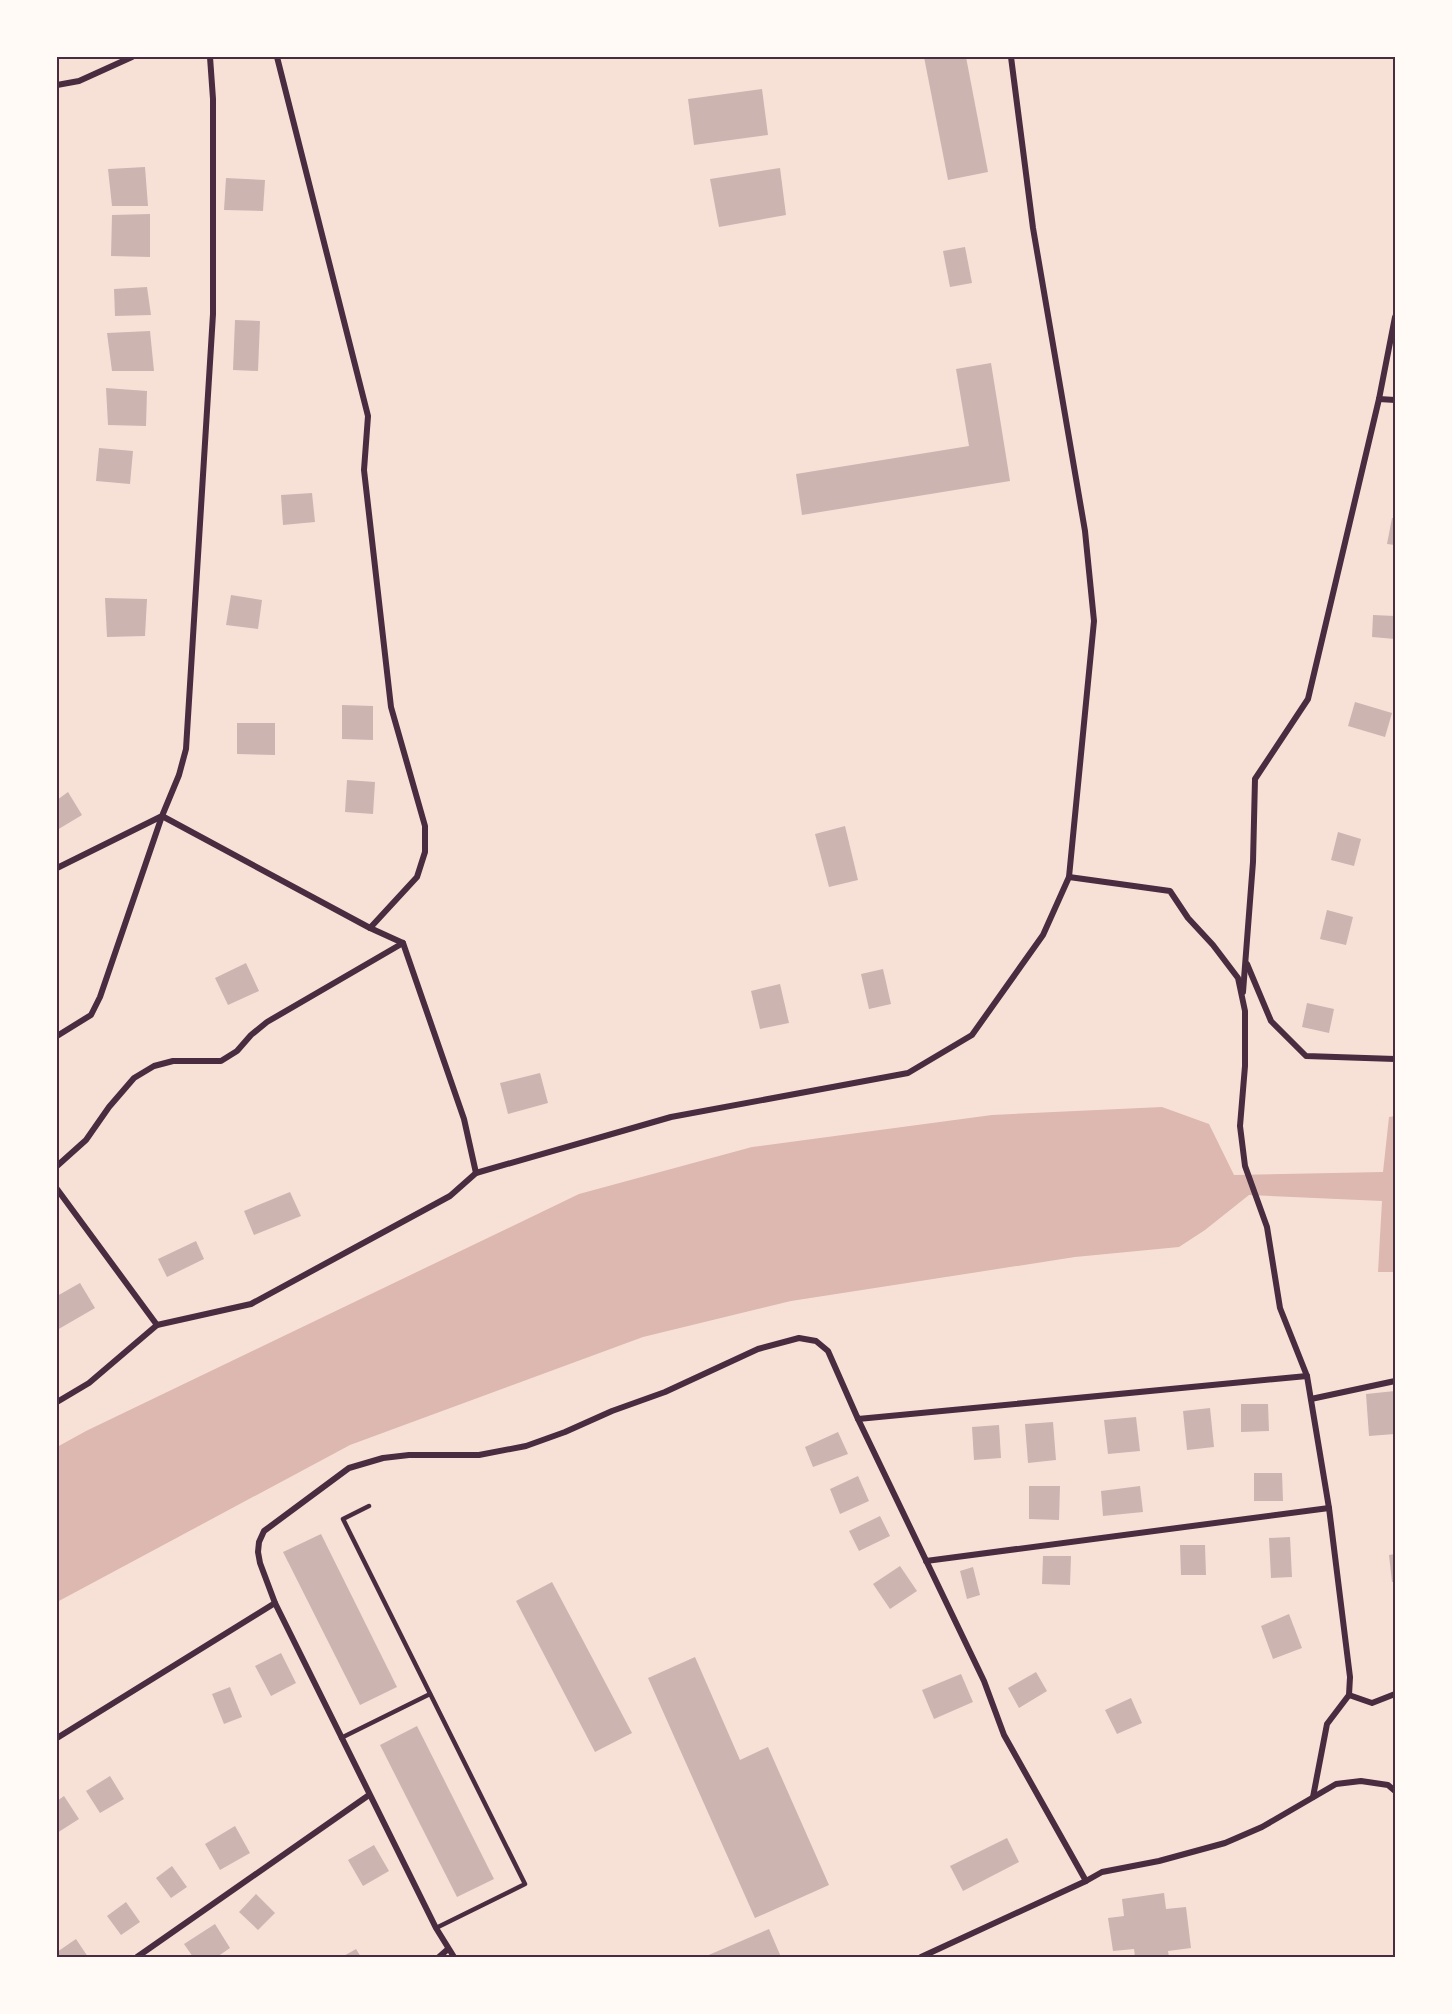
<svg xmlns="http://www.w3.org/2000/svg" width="1452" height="2014" viewBox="0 0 1452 2014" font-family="'Sofia Sans Condensed',sans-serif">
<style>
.water{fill:#dcb8b0}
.building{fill:#ccb4b1}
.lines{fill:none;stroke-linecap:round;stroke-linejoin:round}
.service{stroke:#4a2c40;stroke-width:4.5}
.minor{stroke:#4a2c40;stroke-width:6}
.neatline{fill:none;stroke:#4a2c40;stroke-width:2}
</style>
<rect width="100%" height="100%" fill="#f7e1d7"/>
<path class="water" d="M1162,1107l47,17 25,51 149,-3 6,-55 6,-1v156h-17l4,-71 -133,-6 -44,35 -26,17 -104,10 -284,44 -148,36 -293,108 -293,157v-155l29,-16 493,-237 173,-47 240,-32z"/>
<g class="building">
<path d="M924,57h42l22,115 -40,8z"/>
<path d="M762,89l6,46 -74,10 -6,-46z"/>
<path d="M145,167l3,39h-36l-4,-37z"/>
<path d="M780,168l6,47 -67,12 -9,-48z"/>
<path d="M226,178l39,2 -2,31 -39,-1z"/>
<path d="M150,214v43l-39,-1 1,-41z"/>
<path d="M965,247l7,36 -22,4 -7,-36z"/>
<path d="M147,287l4,28 -36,1 -1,-27z"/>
<path d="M235,320l25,1 -2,50 -25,-1z"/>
<path d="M150,331l4,40h-42l-5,-38z"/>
<path d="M991,363l19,118 -208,34 -6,-41 173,-28 -13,-77z"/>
<path d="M106,388l41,3 -1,35 -38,-1z"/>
<path d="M99,448l34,3 -3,33 -34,-3z"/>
<path d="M312,493l3,29 -32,3 -2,-30z"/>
<path d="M1392,518h3v27l-8,-1z"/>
<path d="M231,595l31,5 -4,29 -32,-4z"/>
<path d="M105,598l42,1 -2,37 -38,1z"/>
<path d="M1373,615l22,1v23l-23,-2z"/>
<path d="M1355,702l37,11 -7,24 -37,-11z"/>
<path d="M342,705l31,1v34l-31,-1z"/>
<path d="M237,723h38v32l-38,-1z"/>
<path d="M347,780l28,2 -2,32 -28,-2z"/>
<path d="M68,792l14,23 -25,15v-30z"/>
<path d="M845,826l13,54 -29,7 -14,-53z"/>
<path d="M1338,832l23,7 -7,27 -23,-6z"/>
<path d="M1327,910l26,7 -7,28 -26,-6z"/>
<path d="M246,963l13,28 -31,14 -13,-27z"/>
<path d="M883,969l8,35 -22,5 -8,-35z"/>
<path d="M780,984l9,39 -29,6 -9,-38z"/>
<path d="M1307,1003l27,6 -5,24 -27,-6z"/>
<path d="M540,1073l8,30 -40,11 -8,-31z"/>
<path d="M290,1192l11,24 -47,19 -10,-24z"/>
<path d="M196,1241l8,18 -37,18 -9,-18z"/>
<path d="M80,1283l15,25 -38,22v-34z"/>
<path d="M1395,1391v43l-26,2 -3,-42z"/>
<path d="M1241,1404h27l1,27 -28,1z"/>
<path d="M1210,1408l4,39 -27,3 -4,-39z"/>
<path d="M1136,1417l4,34 -32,3 -4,-34z"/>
<path d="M1053,1422l3,38 -28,3 -3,-39z"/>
<path d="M999,1425l2,33 -27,2 -2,-33z"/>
<path d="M838,1432l10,22 -35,13 -8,-20z"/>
<path d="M1254,1473h28l1,28h-29z"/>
<path d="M858,1476l11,25 -29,13 -10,-25z"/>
<path d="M1029,1486h31l-1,34 -30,-1z"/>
<path d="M1140,1486l3,26 -40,4 -2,-25z"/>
<path d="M880,1516l10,20 -31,15 -10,-20z"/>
<path d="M321,1534l76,153 -37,18 -77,-153z"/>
<path d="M1290,1537l2,40 -21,1 -2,-40z"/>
<path d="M1180,1545h25l1,30h-25z"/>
<path d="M1395,1554v28h-3l-3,-27z"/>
<path d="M1043,1556h28l-1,29 -28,-1z"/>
<path d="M900,1566l17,25 -27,18 -17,-25z"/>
<path d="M973,1567l7,28 -13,4 -7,-28z"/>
<path d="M552,1582l80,151 -37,19 -79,-151z"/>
<path d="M1289,1614l13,34 -29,11 -12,-33z"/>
<path d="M281,1653l15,30 -25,13 -16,-30z"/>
<path d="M695,1657l45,103 28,-13 61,138 -74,33 -107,-240z"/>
<path d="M1036,1672l11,19 -28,17 -11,-20z"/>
<path d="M961,1674l12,28 -39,17 -12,-29z"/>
<path d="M230,1687l12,30 -18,7 -12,-30z"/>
<path d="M1131,1698l11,25 -25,11 -12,-24z"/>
<path d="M417,1726l77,153 -37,18 -77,-152z"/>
<path d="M110,1776l14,23 -24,14 -14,-22z"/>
<path d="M64,1796l15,23 -22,14v-32z"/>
<path d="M235,1826l15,27 -30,17 -15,-26z"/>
<path d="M1007,1838l12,24 -56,29 -13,-25z"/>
<path d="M374,1845l15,26 -26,15 -15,-26z"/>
<path d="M172,1866l15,21 -16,11 -15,-20z"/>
<path d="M1164,1893l2,16 20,-2 5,41 -23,3 1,6h-34l-1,-8 -21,2 -5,-33 16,-2 -2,-17z"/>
<path d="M256,1894l19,19 -17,17 -19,-18z"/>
<path d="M126,1902l14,20 -19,13 -14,-19z"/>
<path d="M215,1924l15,24 -13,9h-24l-9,-13z"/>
<path d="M769,1929l12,28h-77z"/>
<path d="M76,1939l12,18h-31v-5z"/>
<path d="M356,1949l5,8h-19z"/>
</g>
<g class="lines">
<g class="service">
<path d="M369,1506l-26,13 182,365 -89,44"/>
<path d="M341,1738l89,-44"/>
</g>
<g class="minor">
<path d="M57,85l22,-4 53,-24"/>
<path d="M1379,399l16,1"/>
<path d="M57,868l105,-52 17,-41 7,-26 27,-435v-215l-3,-42"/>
<path d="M1069,877l101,14 18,27 25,27 25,33 7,33v55l-5,60 5,40 22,61 13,81 27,68 22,132 21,169 -1,18 -22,29 -14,73"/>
<path d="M370,928l33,15 61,176 12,54"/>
<path d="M1247,964l24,57 35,35 89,3"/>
<path d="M1243,992l10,-130 2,-83 53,-80 71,-300 16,-82"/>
<path d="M57,1036l34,-21 9,-18 62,-181 208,112 47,-51 8,-25v-26l-34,-119 -27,-237 4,-54 -91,-359"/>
<path d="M57,1166l29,-26 23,-33 25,-29 20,-12 19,-5h48l16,-10 14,-16 16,-13 136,-79"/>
<path d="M57,1189l100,136"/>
<path d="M1311,1399l84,-18"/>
<path d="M57,1402l32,-19 68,-58 94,-21 199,-108 26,-23 195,-56 237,-44 64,-38 71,-100 26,-58 25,-256 -9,-90 -52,-303 -22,-171"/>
<path d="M858,1419l126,262 20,54 82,146"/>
<path d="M926,1561l403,-53"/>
<path d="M1349,1695l23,8 23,-9"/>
<path d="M57,1738l218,-135"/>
<path d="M137,1957l232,-162"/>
<path d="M439,1957l9,-8"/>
<path d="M454,1957l-18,-29 -161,-325 -15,-40 -2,-11 1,-10 5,-11 85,-63 34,-10 26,-3h70l47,-9 39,-14 47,-21 53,-19 93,-43 41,-11 17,3 12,10 30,68 449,-43"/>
<path d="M921,1957l165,-76 16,-9 57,-11 66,-18 37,-16 74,-43 25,-3 27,4 7,6"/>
</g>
</g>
<rect width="1452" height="2014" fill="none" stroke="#fffaf5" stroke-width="117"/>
<rect x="58" y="58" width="1336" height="1898" class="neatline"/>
</svg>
